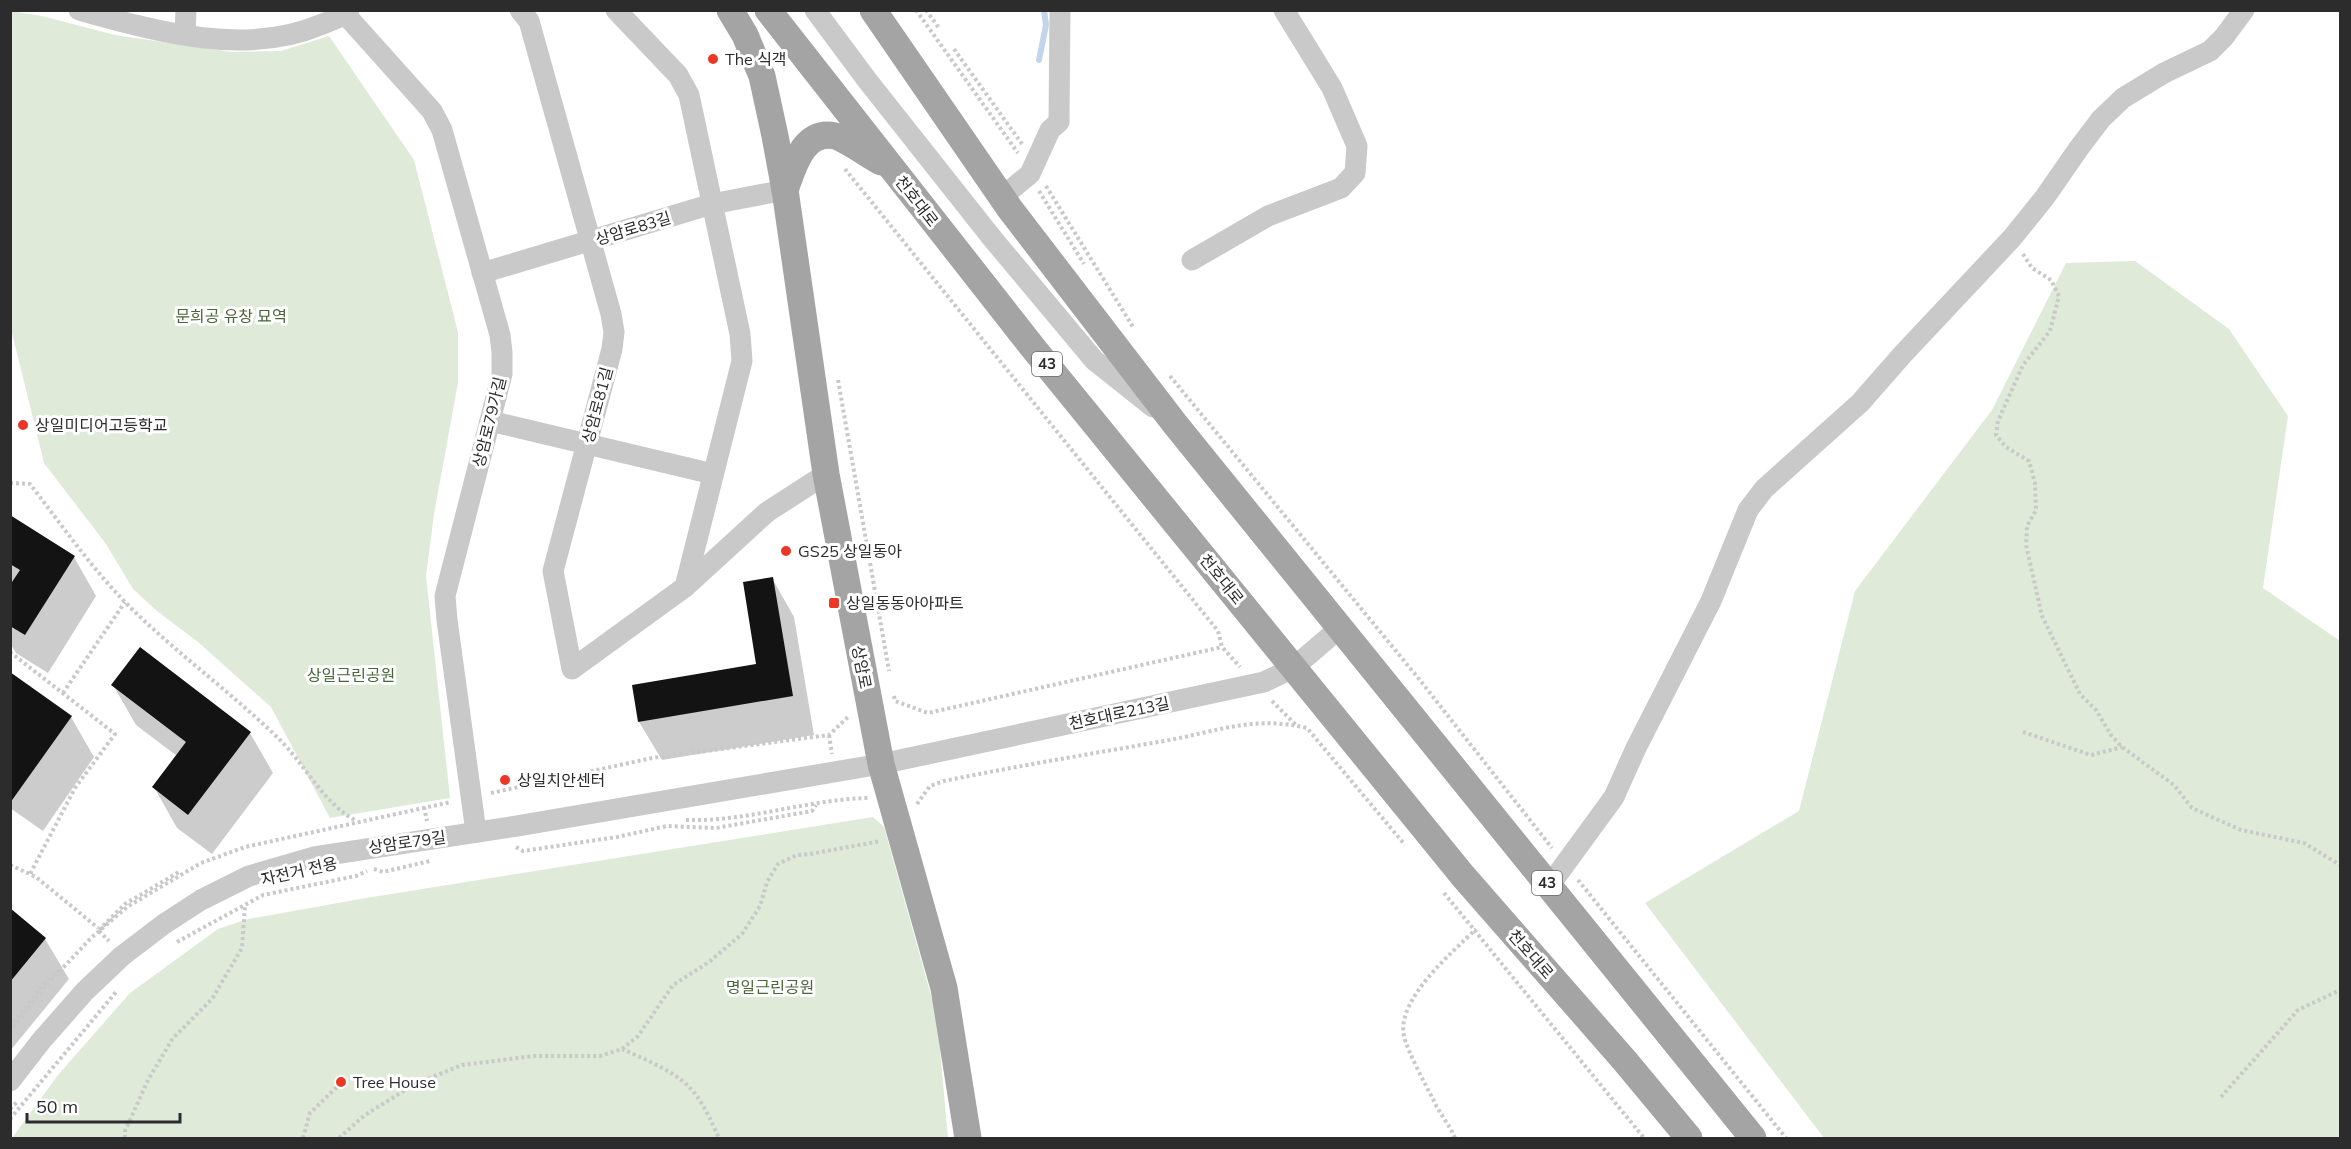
<svg xmlns="http://www.w3.org/2000/svg" width="2351" height="1149" viewBox="0 0 2351 1149" font-family="Mulish,'Noto Sans KR',sans-serif">
<style>
.green{fill:#dfead8}
.shadow{fill:#0003}
.lines{fill:none;stroke-linecap:round;stroke-linejoin:round}
.stream{stroke:#c3d5eb;stroke-width:6}
.building{fill:#131313}
.path{stroke:#c9c9c9;stroke-width:4;stroke-dasharray:3 3;stroke-linecap:butt}
.minor{stroke:#c9c9c9;stroke-width:21}
.major{stroke:#a4a4a4;stroke-width:27}
.poi-dot{fill:#ea3726;stroke:#fff;stroke-width:2}
.labels{text-anchor:middle;stroke-width:6;stroke-linejoin:round;paint-order:stroke}
.shield{fill:#fff;stroke:#6b6b6b;stroke-width:1.5}
.shield-label{font-size:15px;font-weight:bold;fill:#2c2c2c}
.poi-label{font-size:16px;fill:#2c2c2c;stroke:#fff;text-anchor:start}
.street-label{font-size:16px;fill:#2c2c2c;stroke:#fff}
.park-label{font-size:16px;fill:#476838;stroke:#fff}
</style>
<rect width="100%" height="100%" fill="#fff"/>
<g class="green">
<path d="M10,11l32,5 73,19 117,17 49,-1 48,-15 85,124 44,172v51l-24,131 -8,62 24,222 -120,20 -59,-111 -73,-65 -41,-31 -24,-22 -27,-45 -62,-81 -33,-134z"/>
<path d="M2135,261l94,68 59,87 -25,172 77,53v497h-516l-179,-235 154,-92 56,-220 137,-181 74,-147z"/>
<path d="M873,817l11,10 53,190 11,121h-936l46,-63 72,-82 88,-64 30,-10 118,-21z"/>
</g>
<g class="shadow">
<path d="M10,516l64,41 22,39 -48,77 -32,-20 -6,-10z"/>
<path d="M772,578l22,39 20,118 -152,25 -23,-38 119,-57z"/>
<path d="M10,674l61,43 23,40 -51,74 -33,-23z"/>
<path d="M113,685l137,48 23,40 -61,81 -35,-26 -23,-41 23,-31 -41,-31z"/>
<path d="M10,910l35,29 24,40 -59,72z"/>
</g>
<g class="lines">
<path class="stream" d="M1039,60l7,-35 -2,-15"/>
</g>
<g class="building">
<path d="M10,515l65,41 -50,79 -15,-9v-41l10,-15 -10,-6z"/>
<path d="M773,577l20,119 -155,26 -6,-37 124,-21 -13,-82z"/>
<path d="M140,647l111,85 -63,83 -36,-28 34,-45 -75,-57z"/>
<path d="M10,672l62,44 -62,87z"/>
<path d="M10,908l36,30 -36,44z"/>
</g>
<g class="lines">
<g class="path">
<path d="M916,10l102,143"/>
<path d="M926,10l13,18"/>
<path d="M954,49l68,95"/>
<path d="M845,169l373,462 4,16 18,20"/>
<path d="M1046,186l87,141"/>
<path d="M1039,191l45,73"/>
<path d="M2023,254l9,14 19,12 8,16 -9,35 -27,34 -25,56 -2,14 10,12 23,14 6,22 1,27 -9,16 -1,19 16,71 38,78 16,16 15,25 11,12 52,38 18,23 49,22 63,13 36,22"/>
<path d="M1170,376l249,303 133,169"/>
<path d="M838,380l51,291"/>
<path d="M10,483l20,1c31,40 60,82 95,118 48,49 105,89 154,137 25,24 46,67 78,82"/>
<path d="M10,652l105,82 -40,54 -45,86"/>
<path d="M63,693l62,-91"/>
<path d="M894,696l1,5 33,12 294,-66"/>
<path d="M1272,701l24,24"/>
<path d="M2023,732l68,23 31,-8"/>
<path d="M829,735l3,19"/>
<path d="M491,793l161,-35 177,-23 20,-19"/>
<path d="M917,804l13,-18 14,-5c73,-15 146,-27 220,-40 52,-9 89,-26 143,-13l98,117"/>
<path d="M424,807l3,14"/>
<path d="M686,820c62,2 122,-21 183,-22"/>
<path d="M516,847l7,4 94,-14 50,-11 49,2 96,-17 4,-6"/>
<path d="M10,865l26,12 62,51"/>
<path d="M374,869l9,3 47,-11"/>
<path d="M1578,880l208,258"/>
<path d="M1444,893l200,245"/>
<path d="M99,930l26,-26 54,-32"/>
<path d="M99,931l10,10"/>
<path d="M177,942l86,-47 93,-19 11,-5"/>
<path d="M10,1027l30,-39 18,-18"/>
<path d="M10,1032l35,-45 46,-49 36,-31 74,-44 44,-16 206,-45"/>
<path d="M622,1049c20,9 50,21 66,37 14,13 23,35 31,52"/>
<path d="M2221,1097l77,-87 42,-20"/>
<path d="M10,1109l8,-8"/>
<path d="M10,1119l106,-127"/>
<path d="M125,1138v-7l23,-51 25,-42 39,-39 30,-51 3,-42"/>
<path d="M303,1138l7,-25 27,-26"/>
<path d="M339,1138l26,-23 50,-31 47,-19 72,-9h66l22,-7 16,-13 35,-51 36,-23 33,-28 18,-28 7,-24 11,-18 19,-9 13,-1 71,-13"/>
<path d="M1455,1138c-6,-14 -16,-25 -22,-39 -8,-15 -26,-49 -29,-63 -8,-37 49,-84 72,-107"/>
</g>
<g class="minor">
<path d="M79,10c76,21 165,47 241,15 10,-4 21,-7 29,-15"/>
<path d="M520,10l9,11 82,293 3,18 -2,17 -59,222 19,98 113,-82 82,-75 59,-38"/>
<path d="M616,10l62,65 11,20 51,239 2,27 -57,226"/>
<path d="M815,10l52,70 125,158 102,122 59,47"/>
<path d="M345,14l87,97 10,19 58,205 2,17v22l-57,222 2,24 29,212"/>
<path d="M185,34l1,-24"/>
<path d="M1002,197l28,-23 20,-44 9,-8 1,-112"/>
<path d="M1192,260l76,-44 73,-28 14,-15 2,-27 -25,-58 -48,-78"/>
<path d="M482,273l230,-69 73,-14"/>
<path d="M490,421l223,53"/>
<path d="M1549,886l65,-89 22,-49 75,-147 37,-91 16,-21 96,-86 43,-49 109,-116 33,-41 34,-49 22,-29 22,-21 41,-25 46,-22 14,-14 20,-27"/>
<path d="M10,1081l31,-40 44,-50 37,-35 42,-32 37,-24 48,-24 65,-19 203,-31 364,-62 383,-82 29,-14 48,-41"/>
</g>
<g class="major">
<path d="M730,10l15,25 17,41 13,60 10,54 41,284 55,290 63,224 24,150"/>
<path d="M768,10l266,339 429,527 162,185 64,77"/>
<path d="M873,10l137,199 165,215 578,714"/>
<path d="M785,190c8,-22 18,-61 50,-54 11,3 35,20 46,26"/>
</g>
</g>
<g class="poi-dot">
<circle cx="713" cy="59" r="6"/>
<circle cx="23" cy="425" r="6"/>
<circle cx="786" cy="551" r="6"/>
<rect x="828" y="597" width="12" height="12" rx="3"/>
<circle cx="505" cy="780" r="6"/>
<circle cx="341" cy="1082" r="6"/>
</g>
<g class="labels">
<g class="shield">
<rect x="1032" y="352" width="30" height="24" rx="4.5"/>
<rect x="1532" y="871" width="30" height="24" rx="4.5"/>
</g>
<g class="shield-label">
<text x="1047" y="369">43</text>
<text x="1547" y="888">43</text>
</g>
<g class="poi-label">
<text x="725" y="65">The 식객</text>
<text x="35" y="431">상일미디어고등학교</text>
<text x="798" y="557">GS25 상일동아</text>
<text x="846" y="609">상일동동아아파트</text>
<text x="517" y="786">상일치안센터</text>
<text x="353" y="1088">Tree House</text>
</g>
<g class="street-label">
<text transform="translate(917 201) rotate(52)" y="6">천호대로</text>
<text transform="translate(633 228) rotate(-17)" y="6">상암로83길</text>
<text transform="translate(597 405) rotate(-75)" y="6">상암로81길</text>
<text transform="translate(489 422) rotate(-76)" y="6">상암로79가길</text>
<text transform="translate(1222 579) rotate(51)" y="6">천호대로</text>
<text transform="translate(862 667) rotate(79)" y="6">상암로</text>
<text transform="translate(1119 713) rotate(-12)" y="6">천호대로213길</text>
<text transform="translate(407 842) rotate(-8)" y="6">상암로79길</text>
<text transform="translate(299 871) rotate(-13)" y="6">자전거 전용</text>
<text transform="translate(1531 954) rotate(49)" y="6">천호대로</text>
</g>
<g class="park-label">
<text x="231" y="322">문희공 유창 묘역</text>
<text x="351" y="681">상일근린공원</text>
<text x="770" y="993">명일근린공원</text>
</g>
</g>
<rect width="2351" height="1149" fill="none" stroke="#2c2c2c" stroke-width="24"/>
<path d="M27 1113v9h153v-9" fill="none" stroke="#2c2c2c" stroke-width="3"/>
<text x="36" y="1113" font-size="18" fill="#2c2c2c" stroke="#ffffff" stroke-width="4.5" paint-order="stroke">50 m</text>
</svg>
